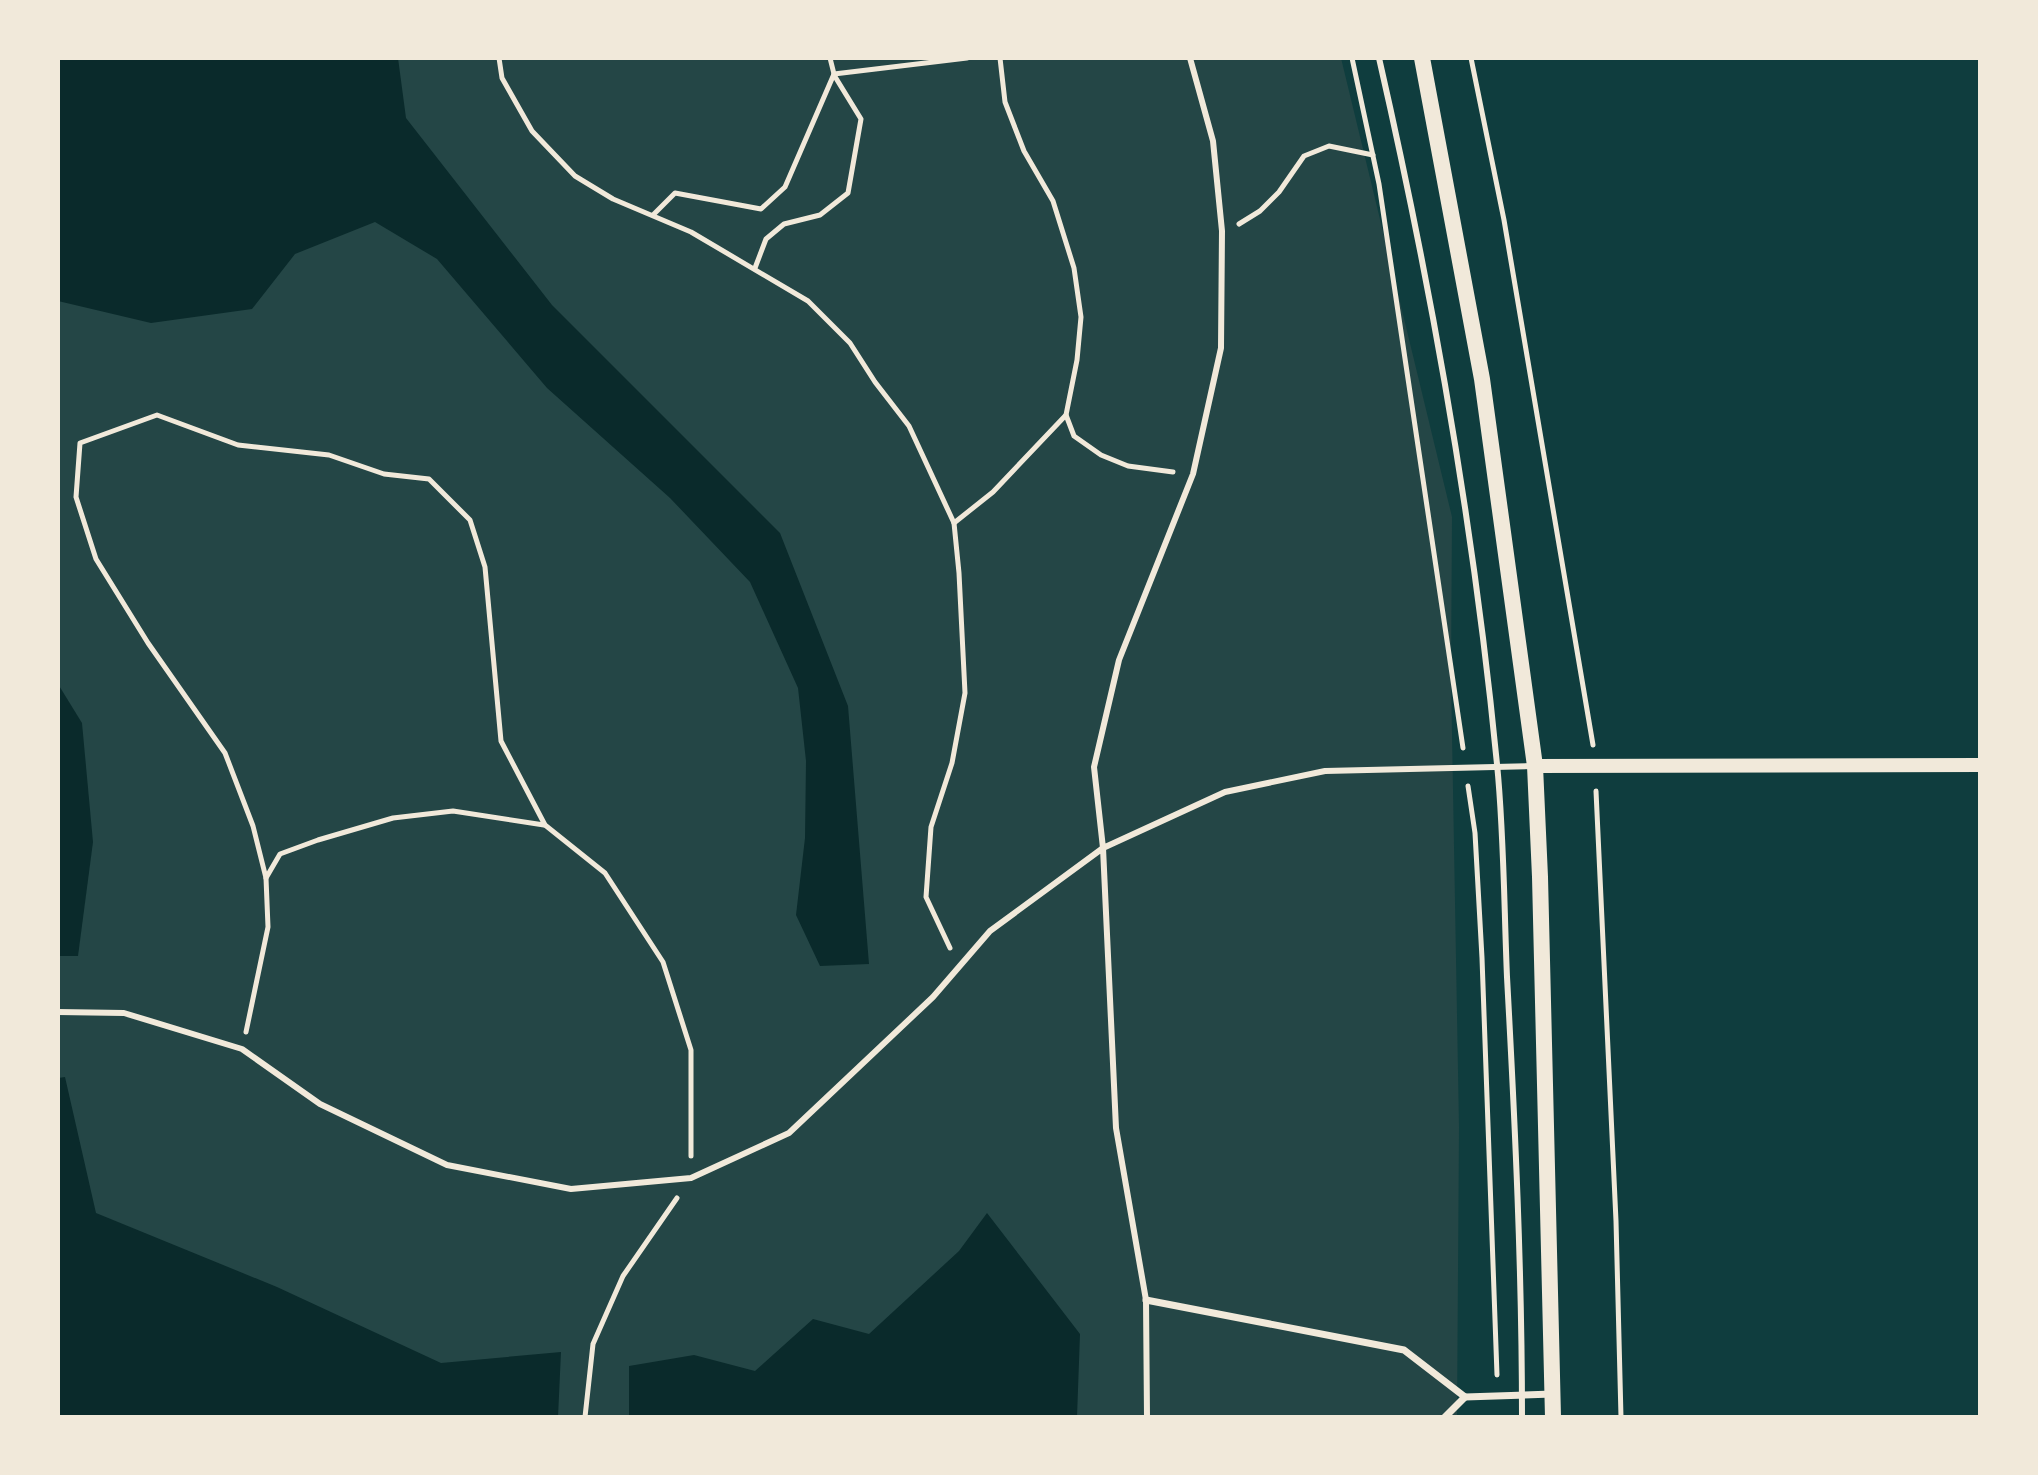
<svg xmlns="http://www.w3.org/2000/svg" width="2038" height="1475" viewBox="0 0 2038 1475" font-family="'Noto Sans',sans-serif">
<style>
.green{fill:#244646}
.water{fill:#0a2a2b}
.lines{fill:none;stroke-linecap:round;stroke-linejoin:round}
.path{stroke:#f1e9da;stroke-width:5}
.service{stroke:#f1e9da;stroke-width:6}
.pedestrian{stroke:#f1e9da;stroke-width:7}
.tertiary{stroke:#f1e9da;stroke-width:14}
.secondary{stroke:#f1e9da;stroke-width:16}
</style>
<rect width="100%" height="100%" fill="#0f3d3e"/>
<path class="green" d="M58,58h1283l111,459 -1,160 8,450 -2,290h-1399z"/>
<g class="water">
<path d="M58,58h340l8,60 146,187 228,228 68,173 21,258 -49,2 -24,-51 9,-77 1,-77 -8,-73 -48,-106 -80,-84 -123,-110 -110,-129 -62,-37 -80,32 -43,55 -101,14 -93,-22z"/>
<path d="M58,684l24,39 11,119 -15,114h-20z"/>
<path d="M65,1077l31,136 181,74 164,76 120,-11 -3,65h-500v-339z"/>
<path d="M987,1213l93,121 -3,83h-448v-51l65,-11 61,16 58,-52 56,15 90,-83z"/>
</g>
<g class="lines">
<g class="path">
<path d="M499,58l3,20 30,53 43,45 38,23 78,33 117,69 42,42 25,39 34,44 45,97 5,50 6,120 -13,70 -21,64 -5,70 24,51"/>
<path d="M830,58l4,16 133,-16"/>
<path d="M1352,58l27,126 84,564"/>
<path d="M1471,58l33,162 89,525"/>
<path d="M653,215l22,-22 86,16 24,-22 49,-113"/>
<path d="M1239,224l21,-13 19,-19 25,-36 25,-10 44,9"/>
<path d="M755,268l11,-29 18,-15 36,-9 28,-22 13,-74 -27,-44"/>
<path d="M1066,415l8,21 27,19 27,11 45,6"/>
<path d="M954,523l39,-31 73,-77 11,-55 4,-43 -7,-49 -21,-67 -29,-50 -19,-49 -5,-44"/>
<path d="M1468,786l7,47 7,125 15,417"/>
<path d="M1596,791l20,430 5,196"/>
<path d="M266,878l14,-24 38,-14 75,-22 60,-7 91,14"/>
<path d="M246,1032l22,-105 -2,-49 -13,-52 -28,-73 -77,-110 -52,-84 -20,-62 4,-54 77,-28 81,30 91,10 55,19 45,5 41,41 15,47 16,174 44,84 60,48 58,89 28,88v106"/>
<path d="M585,1417l8,-73 30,-68 54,-78"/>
</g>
<g class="service">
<path d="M1190,58l23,83 9,90 -1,117 -28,126 -74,186 -25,107 9,81 122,-56 100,-21 209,-5"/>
<path d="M1379,58c53,232 95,469 118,706 7,70 7,142 10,213 8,146 15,293 15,440"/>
<path d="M58,1012l66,1 118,36 78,55 127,61 124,24 120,-11 98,-45 144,-136 57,-66 113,-83 13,280 30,172 1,117"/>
</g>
<g class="pedestrian">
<path d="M1146,1300l258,50 61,47 87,-3"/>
<path d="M1445,1417l20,-20"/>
</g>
<path class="tertiary" d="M1535,766l445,-1"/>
<path class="secondary" d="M1422,58l60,321 53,387 5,111 13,540"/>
</g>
<rect width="2038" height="1475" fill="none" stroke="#f1e9da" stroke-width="120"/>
</svg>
